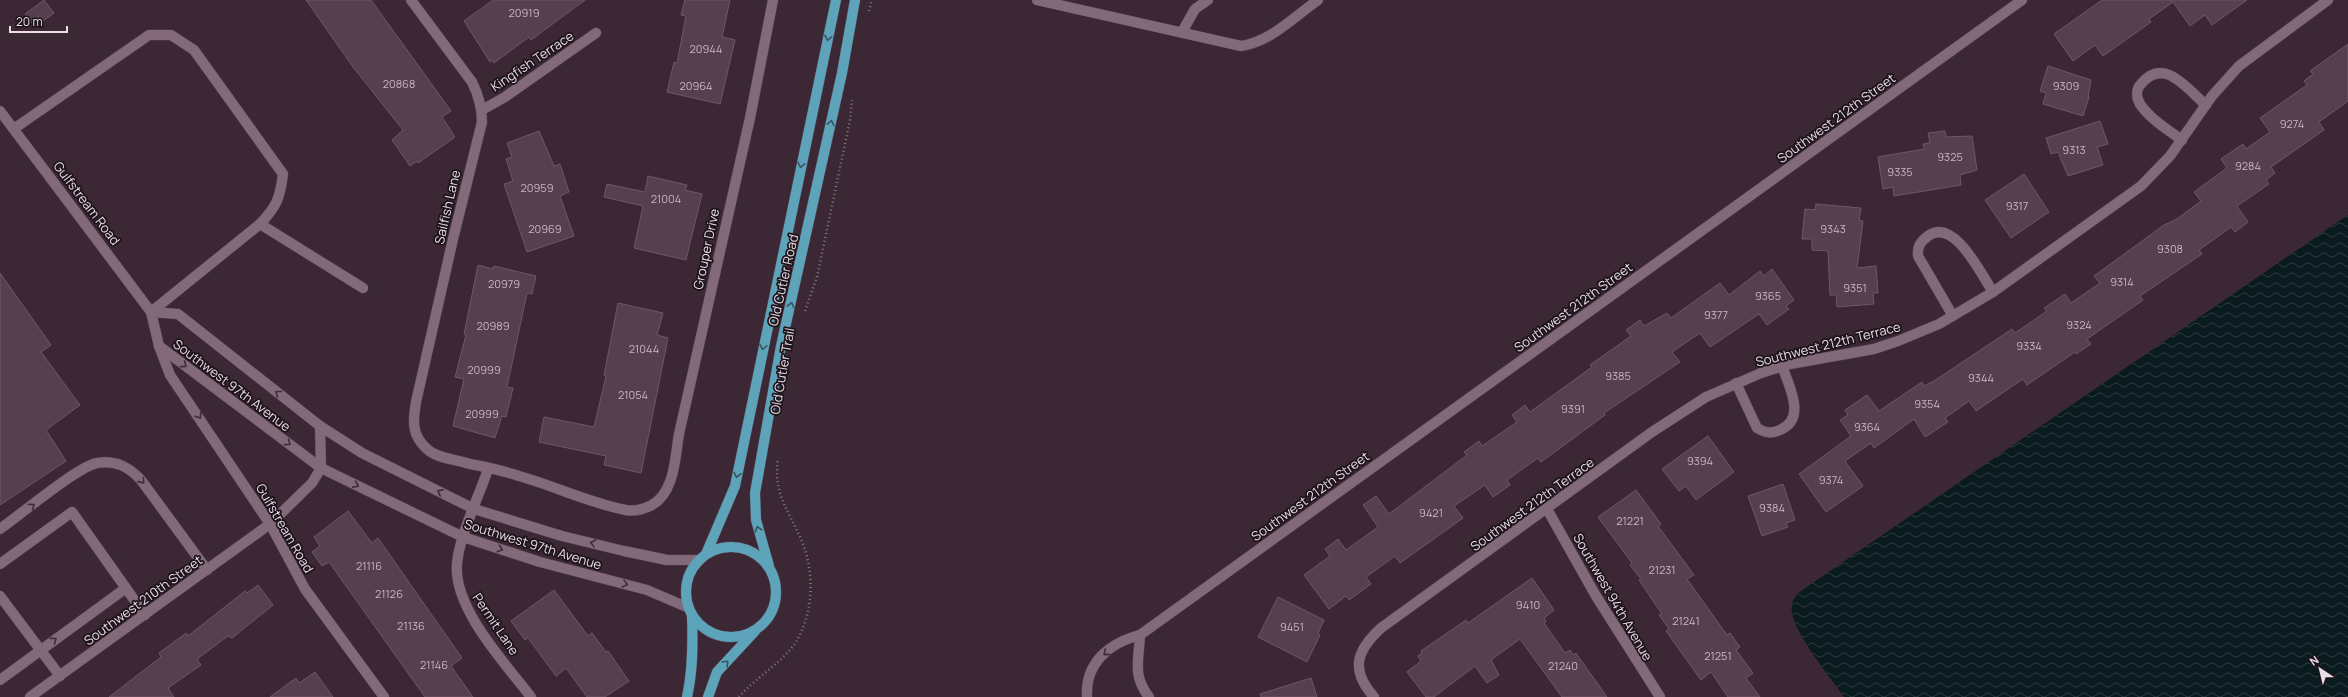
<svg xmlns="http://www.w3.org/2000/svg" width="2348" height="697" viewBox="0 0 2348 697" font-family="Manrope,sans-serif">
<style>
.water{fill:url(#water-waves)}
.building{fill:#563f4e;stroke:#6f5767}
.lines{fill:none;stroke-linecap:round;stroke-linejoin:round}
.minor-casing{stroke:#564551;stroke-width:11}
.major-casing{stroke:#564551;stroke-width:11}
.path{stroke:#887682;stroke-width:2.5;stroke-dasharray:1 3;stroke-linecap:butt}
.minor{stroke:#836a7b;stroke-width:10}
.major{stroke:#5da3b9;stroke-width:10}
.oneway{stroke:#3a5462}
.oneway2{stroke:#3c2d37}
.labels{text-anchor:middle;stroke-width:3.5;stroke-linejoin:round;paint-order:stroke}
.number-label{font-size:11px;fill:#c6b6c0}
.street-label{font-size:13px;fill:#ebdde6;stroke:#1d131a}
</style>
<defs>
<pattern id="water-waves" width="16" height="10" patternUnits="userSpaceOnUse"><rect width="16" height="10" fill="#091b1f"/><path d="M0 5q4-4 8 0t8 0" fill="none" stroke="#2d3c40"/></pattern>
</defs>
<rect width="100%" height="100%" fill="#3c2735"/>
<path class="water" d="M2348,215v482h-504c-12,-18 -58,-72 -52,-93 1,-4 4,-8 6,-11z"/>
<g class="building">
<path d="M44,0l10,13 -19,14 -10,-13z"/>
<path d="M306,0h65l80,111 -9,6 13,20 -37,26 -1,-2 -7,5 -18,-26 11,-10 -50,-63z"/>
<path d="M493,0h92l-54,40 -2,-3 -35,26 -1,-3 -3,2 -26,-41z"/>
<path d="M685,0h45l-8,37 13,3 -15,64 -53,-12 7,-30 3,1 9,-47 -5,-1z"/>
<path d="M2102,0h145l-35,25 -7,-10 -15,11 -17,-24 -24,17 2,3 -48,34 -8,-11 -22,16 -19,-27z"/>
<path d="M2348,44v57l-29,21 5,8 -53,37 4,6 -9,7 3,4 -32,22 11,16 -13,10 -4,-5 -32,23 3,4 -62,42 3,4 -56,39 4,5 -15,10 -1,-2 -48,33 -4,-6 -47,32 -7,-10 -24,17 3,4 -23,15 -11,-18 -40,29 -3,-5 -26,18 18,25 -37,26 -27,-38 52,-38 -11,-16 8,-5 -3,-5 22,-15 12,16 43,-29 2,4 10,-5 78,-52 3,4 32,-22 -3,-3 21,-14 6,9 29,-20 -6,-7 70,-51 13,-6 24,-18 -7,-9 33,-24 -6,-9 22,-15 3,5 24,-17 -10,-14 47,-33 -3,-4 9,-7 -3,-3z"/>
<path d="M2048,66l43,14 -3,17h1l-6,19 -40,-12 3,-11 -6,-2z"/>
<path d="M2100,121l8,23 -11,3 6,18 -35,11 -10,-24 -7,2 -5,-16z"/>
<path d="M539,131l15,35 6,-2 9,28 -9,4 14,40 -47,16 -23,-68 9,-3 -7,-22 6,-2 -5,-14z"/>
<path d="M1945,131l1,6 26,-1 5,34 -17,5 1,10 -67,11 -1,-9 -10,2 -5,-32 46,-8 -1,-5 7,-1 -2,-10z"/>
<path d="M2024,174l25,38 -38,26 -26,-38z"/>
<path d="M648,176l39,9 -2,5 17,4 -16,66 -52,-12 9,-42 -39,-9 3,-13 38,8z"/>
<path d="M1816,204l45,4 -2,12 4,1 -6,47 19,-2 2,27h-5l1,11 -37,3 -1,-12h-6l-2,-44 -16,-1v-11h-10l3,-30 10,1z"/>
<path d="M478,265l15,4 1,-3 42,10 -4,18 -5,-1 -20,94 6,1 -7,29 -4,-1 -7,22 -42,-12 11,-47 -9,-2 11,-42 -2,-1z"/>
<path d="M1772,269l22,31 -8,6 3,3 -22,16 -8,-11 -49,33 -10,-14 -28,19 8,10 -76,51 1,2 -64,47 -3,-4 -31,22 3,5 -17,12 -8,-12 -31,21 9,12 -63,45 -5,-7 -29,21 5,7 -22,16 -3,-4 -17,13 -25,-34 26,-19 -5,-7 13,-10 8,11 32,-23 -15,-22 13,-9 13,18 78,-59 -3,-3 15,-11 3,5 35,-24 -5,-7 13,-10 5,7 62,-45 -2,-2 41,-29 -5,-6 14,-10 4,6 23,-13 4,5 49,-35 9,12 31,-24 4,5z"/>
<path d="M0,273l51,72 -10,7 39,53 -34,25 20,31 -66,44z"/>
<path d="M618,303l45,10 -6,22 11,3 -27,135 -37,-8 2,-9 -67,-14 5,-25 50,10 12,-51 -2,-1z"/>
<path d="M1708,436l26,36 -38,28 -10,-14 -7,5 -17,-22z"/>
<path d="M1783,484l12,36 -9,3 2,4 -26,9 -14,-40z"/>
<path d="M1636,490l25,34 -3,2 36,49 -7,4 40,56 3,-2 10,14 -4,3 17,23 -7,5 14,19h-32l-17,-25 -10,8 -35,-49 3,-2 -10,-14 3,-1 -23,-34 2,-1 -11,-14 2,-2 -34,-46z"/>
<path d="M348,511l24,32 6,-5 84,120 -11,8 22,31h-48l-96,-135 -7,4 -10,-14 8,-6 -6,-9z"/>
<path d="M1532,578l22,32 -10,8 2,3 -2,2 21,30 5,-3 4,5 2,-2 31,44h-45l-42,-58 -29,21 8,15 -12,8 -12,-17 -41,31h-8l-19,-25 14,-11 -3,-5 4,-3 -1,-2 45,-31 2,3z"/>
<path d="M258,585l15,20 -41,33 -4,-2 -31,23 4,6 -33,23 6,9h-65l52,-40 -2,-4 27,-20 2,3 57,-45 2,2z"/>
<path d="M554,590l34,46 4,-3 14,19 2,-1 21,30 -24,16h-18l-21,-29 -10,8 -28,-38 -3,2 -14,-19z"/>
<path d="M1278,597l46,23 -6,13 2,2 -13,27 -49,-25z"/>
<path d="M315,672l18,25h-63l26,-19 3,5z"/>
<path d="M1311,678l6,19h-56l-1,-3z"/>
</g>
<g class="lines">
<g class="minor-casing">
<g id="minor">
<path d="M411,0l61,82c7,14 10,25 10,40l-29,117 -37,163c-3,18 -5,33 11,47 9,9 27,10 39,14 18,4 36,7 53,13 36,10 70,27 107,34 9,2 18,-1 26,-5 23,-13 23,-48 27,-71l71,-316 23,-118"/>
<path d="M1037,0l204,46c29,-4 53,-29 77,-46"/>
<path d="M1182,32l13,-23 13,-9"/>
<path d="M482,110l23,-13 91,-64"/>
<path d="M0,111l151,201 8,34 162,122 142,69 77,25 107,28 42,18"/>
<path d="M15,128l134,-93h22l23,15 89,124c-3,24 -6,32 -23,50l103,64"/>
<path d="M2182,140c-14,-10 -33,-22 -42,-36 -4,-7 -4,-15 1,-20 23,-28 46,5 65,21"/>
<path d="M151,312l27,2 142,112 42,27 112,56 88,27 62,15 43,9h33"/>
<path d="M151,312l109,-88"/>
<path d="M1953,316l-35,-60c-1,-9 2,-14 10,-20 26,-19 53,38 65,56"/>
<path d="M159,346l11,29 100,149 35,65 79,108"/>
<path d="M1736,383l21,45c9,5 14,6 23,2 27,-11 9,-44 2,-64"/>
<path d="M488,469c-9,28 -29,67 -31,95 -4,44 48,99 74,133"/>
<path d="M1547,509l49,87 64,101"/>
<path d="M0,529c20,-14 77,-62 97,-66 19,-3 32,4 44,17l66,90"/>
<path d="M0,564l72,-52 73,103"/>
<path d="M0,596l60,80"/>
<path d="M1140,635c-1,25 -8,40 9,62"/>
<path d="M0,680l126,-92"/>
<path d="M30,697l240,-173 42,-41 9,-15 -1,-42"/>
<path d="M1087,697c-2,-34 22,-54 53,-62l882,-635"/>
<path d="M1374,697c-24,-27 -18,-46 7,-69l271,-196 54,-35 55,-24 29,-9 84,-15 24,-8 41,-17 54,-32 148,-106 29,-30 42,-60 27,-30 89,-66"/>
</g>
</g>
<g class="major-casing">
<g id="major">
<circle cx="731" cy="592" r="45"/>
<path d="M706,554l29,-68 101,-486"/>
<path d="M769,566l-13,-46 -1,-27 26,-147 61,-273 13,-73"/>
<path d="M687,697c6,-27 6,-53 5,-81"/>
<path d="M708,697l9,-25 38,-41"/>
</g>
</g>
<g class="path">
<path d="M869,11l3,-11"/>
<path d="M805,311l12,-34 33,-157 2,-20"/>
<path d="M739,697c17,-20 42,-33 57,-55 18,-30 19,-71 5,-103 -13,-30 -28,-45 -23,-80"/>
</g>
<use href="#minor" class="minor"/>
<use href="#major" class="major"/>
</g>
<defs><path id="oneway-chevron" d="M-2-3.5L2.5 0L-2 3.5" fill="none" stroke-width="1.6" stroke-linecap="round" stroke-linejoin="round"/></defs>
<g class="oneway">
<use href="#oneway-chevron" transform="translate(828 38) rotate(102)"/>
<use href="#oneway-chevron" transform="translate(831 123) rotate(-78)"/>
<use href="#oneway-chevron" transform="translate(801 165) rotate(102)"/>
<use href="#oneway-chevron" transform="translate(791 305) rotate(-77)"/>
<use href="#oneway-chevron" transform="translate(763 347) rotate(102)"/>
<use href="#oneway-chevron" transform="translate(737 475) rotate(102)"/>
<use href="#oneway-chevron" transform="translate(758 529) rotate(-106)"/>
<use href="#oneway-chevron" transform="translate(726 663) rotate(-46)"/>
</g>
<g class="oneway2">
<use href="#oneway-chevron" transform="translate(184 365) rotate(37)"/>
<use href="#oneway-chevron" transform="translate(278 393) rotate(-142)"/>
<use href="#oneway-chevron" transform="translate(199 416) rotate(56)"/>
<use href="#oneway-chevron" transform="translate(288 443) rotate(37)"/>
<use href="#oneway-chevron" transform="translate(142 481) rotate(51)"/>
<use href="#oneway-chevron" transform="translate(356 485) rotate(26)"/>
<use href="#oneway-chevron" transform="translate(440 492) rotate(-153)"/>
<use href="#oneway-chevron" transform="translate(32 506) rotate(-36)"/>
<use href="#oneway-chevron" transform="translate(593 543) rotate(-166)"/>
<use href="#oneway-chevron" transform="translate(500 549) rotate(18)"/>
<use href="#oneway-chevron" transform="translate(625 584) rotate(14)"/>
<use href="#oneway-chevron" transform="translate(54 640) rotate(-36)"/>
<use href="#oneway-chevron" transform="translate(1106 653) rotate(140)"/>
</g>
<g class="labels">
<g class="number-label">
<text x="524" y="17">20919</text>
<text x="706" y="53">20944</text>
<text x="399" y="88">20868</text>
<text x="696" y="90">20964</text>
<text x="2066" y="90">9309</text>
<text x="2292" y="128">9274</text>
<text x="2074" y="154">9313</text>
<text x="1950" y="161">9325</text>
<text x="2248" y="170">9284</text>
<text x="1900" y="176">9335</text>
<text x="537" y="192">20959</text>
<text x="666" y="203">21004</text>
<text x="2017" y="210">9317</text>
<text x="545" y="233">20969</text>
<text x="1833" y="233">9343</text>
<text x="2170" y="253">9308</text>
<text x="2122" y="286">9314</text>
<text x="504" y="288">20979</text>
<text x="1855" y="292">9351</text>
<text x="1768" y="300">9365</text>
<text x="1716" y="319">9377</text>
<text x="2079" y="329">9324</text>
<text x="493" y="330">20989</text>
<text x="2029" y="350">9334</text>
<text x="644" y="353">21044</text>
<text x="484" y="374">20999</text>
<text x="1618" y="380">9385</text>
<text x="1981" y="382">9344</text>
<text x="633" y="399">21054</text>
<text x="1927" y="408">9354</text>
<text x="1573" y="413">9391</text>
<text x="482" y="418">20999</text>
<text x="1867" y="431">9364</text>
<text x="1700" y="465">9394</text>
<text x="1831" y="484">9374</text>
<text x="1772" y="512">9384</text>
<text x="1431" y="517">9421</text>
<text x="1630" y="525">21221</text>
<text x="369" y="570">21116</text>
<text x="1662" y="574">21231</text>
<text x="389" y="598">21126</text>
<text x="1528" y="609">9410</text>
<text x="1686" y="625">21241</text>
<text x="411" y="630">21136</text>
<text x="1292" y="631">9451</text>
<text x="1718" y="660">21251</text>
<text x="434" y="669">21146</text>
<text x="1563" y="670">21240</text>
</g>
<g class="street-label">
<text transform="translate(532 61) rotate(-34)" y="5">Kingfish Terrace</text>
<text transform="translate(1836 118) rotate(-36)" y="5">Southwest 212th Street</text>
<text transform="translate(87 203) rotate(53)" y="5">Gulfstream Road</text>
<text transform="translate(447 207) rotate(-77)" y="5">Sailfish Lane</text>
<text transform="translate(706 249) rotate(-78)" y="5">Grouper Drive</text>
<text transform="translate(783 280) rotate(-77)" y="5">Old Cutler Road</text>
<text transform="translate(1573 307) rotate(-36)" y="5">Southwest 212th Street</text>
<text transform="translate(1828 344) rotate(-14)" y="5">Southwest 212th Terrace</text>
<text transform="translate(782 371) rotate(-80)" y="5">Old Cutler Trail</text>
<text transform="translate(232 385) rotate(37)" y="5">Southwest 97th Avenue</text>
<text transform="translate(1310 496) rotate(-36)" y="5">Southwest 212th Street</text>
<text transform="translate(1532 504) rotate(-36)" y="5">Southwest 212th Terrace</text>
<text transform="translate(285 528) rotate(60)" y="5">Gulfstream Road</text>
<text transform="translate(533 544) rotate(17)" y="5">Southwest 97th Avenue</text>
<text transform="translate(1613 597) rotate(60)" y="5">Southwest 94th Avenue</text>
<text transform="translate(143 600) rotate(-36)" y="5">Southwest 210th Street</text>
<text transform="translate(496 624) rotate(56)" y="5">Permit Lane</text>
</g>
</g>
<g transform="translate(2320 669) rotate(325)" stroke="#1d131a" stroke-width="3" paint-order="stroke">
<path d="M0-3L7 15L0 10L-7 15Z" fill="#ebdde6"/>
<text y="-6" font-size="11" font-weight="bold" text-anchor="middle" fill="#ebdde6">N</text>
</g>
<path d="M10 26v6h57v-6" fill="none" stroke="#ebdde6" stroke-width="2"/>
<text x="16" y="26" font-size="12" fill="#ebdde6" stroke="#1d131a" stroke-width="3" paint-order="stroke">20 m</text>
</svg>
